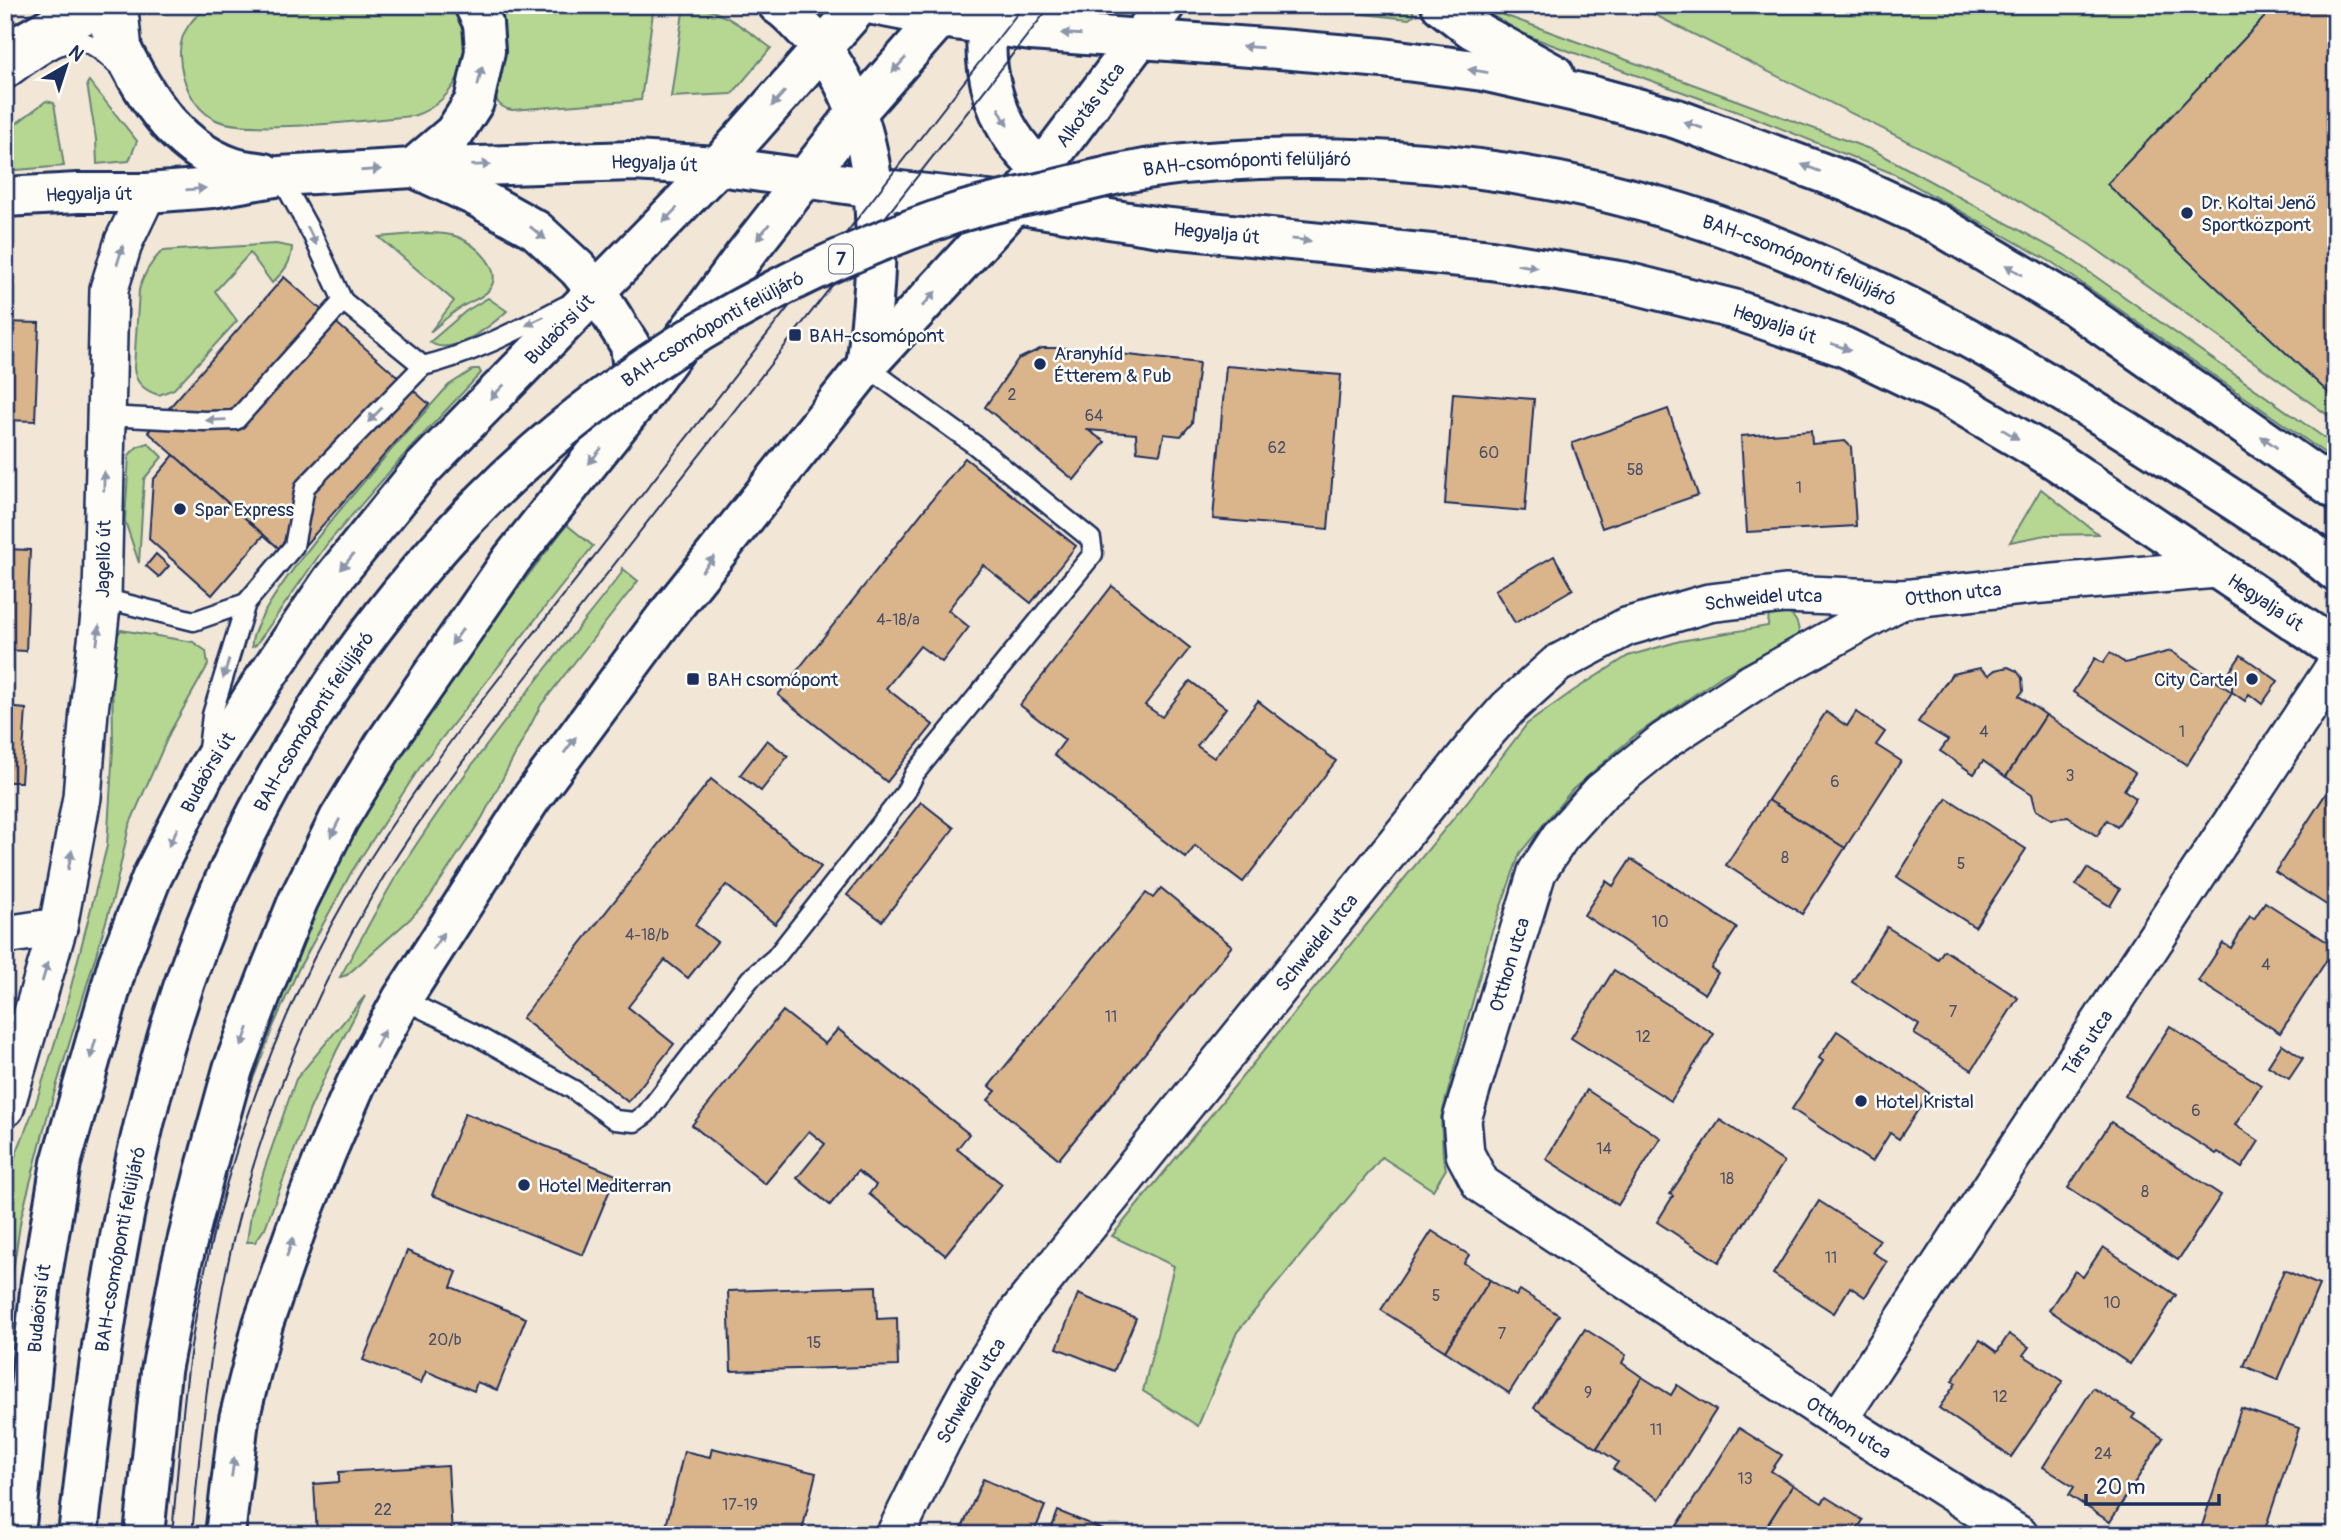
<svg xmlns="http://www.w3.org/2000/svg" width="2341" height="1540" viewBox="0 0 2341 1540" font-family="Pangolin,sans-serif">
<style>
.green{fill:#b6d791;stroke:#688378;stroke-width:2}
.building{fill:#dab48b;stroke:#1b2f5e;stroke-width:2}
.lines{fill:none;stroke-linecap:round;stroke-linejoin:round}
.lane-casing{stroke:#1b2f5e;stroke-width:23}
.street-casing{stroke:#1b2f5e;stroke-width:42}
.secondary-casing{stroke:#1b2f5e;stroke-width:44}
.primary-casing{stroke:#1b2f5e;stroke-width:44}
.lane{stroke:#fdfcf7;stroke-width:18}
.street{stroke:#fdfcf7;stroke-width:37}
.secondary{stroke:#fdfcf7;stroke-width:38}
.primary{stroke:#fdfcf7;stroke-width:38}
.tram{stroke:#1b2f5e;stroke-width:2}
.primary-bridge-casing{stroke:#1b2f5e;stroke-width:44;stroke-linecap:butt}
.primary-bridge{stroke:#fdfcf7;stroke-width:38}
.oneway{fill:#8c96aa}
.poi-dot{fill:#1b2f5e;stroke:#fdfcf7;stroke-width:2.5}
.labels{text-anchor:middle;stroke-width:5;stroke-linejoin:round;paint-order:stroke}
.number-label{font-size:16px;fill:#4b5069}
.shield{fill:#fdfcf7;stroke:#5f6c8c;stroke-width:2}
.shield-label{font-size:18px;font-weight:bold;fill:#1b2f5e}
.street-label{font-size:19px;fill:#1b2f5e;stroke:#fdfcf7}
.poi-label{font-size:19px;fill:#1b2f5e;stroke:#fdfcf7;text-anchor:start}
</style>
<rect width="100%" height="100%" fill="#f2e6d7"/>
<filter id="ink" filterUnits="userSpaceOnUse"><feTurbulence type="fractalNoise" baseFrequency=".0143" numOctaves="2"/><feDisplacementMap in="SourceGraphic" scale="14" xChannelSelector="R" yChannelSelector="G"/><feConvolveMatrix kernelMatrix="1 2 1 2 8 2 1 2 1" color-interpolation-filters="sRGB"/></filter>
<g filter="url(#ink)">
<g class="green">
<path d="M214,5h236c32,40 9,97 -37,111 -40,3 -167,20 -199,3 -22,-12 -33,-39 -34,-64 -1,-22 14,-42 34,-50z"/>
<path d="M494,5h160l-13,95 -129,10c-7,-1 -14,-5 -16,-12 -4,-11 6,-27 7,-38 1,-19 -4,-36 -9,-55z"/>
<path d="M684,5c32,0 63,25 87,43l-39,46 -61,3z"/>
<path d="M1279,5h132l3,10 -5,4 -93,-10h-40z"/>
<path d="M1469,5h23l12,10 371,136 190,104 271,191v10h-7l-276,-193 -159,-89 -134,-54 -213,-77 -53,-21z"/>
<path d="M1635,5h701v416l-247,-177 -100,-62z"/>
<path d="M89,81l48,60 -8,20 -32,3 -1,-25 -9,-55z"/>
<path d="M46,101l8,2 10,63 -59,5v-55l8,10z"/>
<path d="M426,233c11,0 22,0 32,4 18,7 48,34 30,54 -7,8 -20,11 -28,17 -11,7 -20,16 -30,24l24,-31 -75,-64z"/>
<path d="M276,244l16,3c-1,17 -8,24 -20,36l-22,-30 -35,38 22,30 -63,68 -15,6c-14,-4 -24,-12 -25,-27l5,-78c4,-15 12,-28 23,-39z"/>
<path d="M488,298l19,13c-16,15 -57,47 -77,31l36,-31z"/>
<path d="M474,369h5l2,4 -77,82 -77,89 -71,101 -4,2c-7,-39 164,-225 197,-262z"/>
<path d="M148,443l14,14 -18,22 -5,84 -14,-42 4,-66 8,-8z"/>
<path d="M2041,489l57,45 -52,1 -36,7z"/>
<path d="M567,525l26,21 -169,215 -72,110 -54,99 -25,57 -39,102 43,-141 68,-143 99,-161z"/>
<path d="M622,568l16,13 -97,124 -59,113 -53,80 -19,21 -63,56 -7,2c21,-37 40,-75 63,-112 65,-102 143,-196 218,-291z"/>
<path d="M1783,610c11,6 16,11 16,25l-76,40 -90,62 -61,53 -52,63 -29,81 -50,183 2,39 3,13 -13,21 -51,-33 -145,175 -39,94 -55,-35 31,-125 -62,-30 355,-434 60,-78 46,-33 55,-35 52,-15 88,-15 1,-14z"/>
<path d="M121,630l72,12 13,9 2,14 -38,67 -41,94 -15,69 -66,219 -27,104 -16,106v-142l30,-76 30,-96 42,-164 6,-98 -1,-104z"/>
<path d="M365,996l-29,56 -26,57 -45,119 -10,14h-8l4,-28 14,-47 31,-88z"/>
</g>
<g class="building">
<path d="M2276,5h60v395l-229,-216z"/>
<path d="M284,277l145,127 -137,156 -144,-128z"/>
<path d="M5,322l34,1 -4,98 -30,-1z"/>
<path d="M1042,348h24l133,15 -7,60 -11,13 -17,-2 -4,20 -23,-3 -1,-17 -48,-4 17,12 -31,38 -89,-73 33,-48z"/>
<path d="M1226,366l115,9 -13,154 -115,-10z"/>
<path d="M1453,393l81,6 -9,112 -80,-7z"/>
<path d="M1668,409l30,86 -96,33 -30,-85z"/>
<path d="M1811,431l1,13 33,-3 6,6 5,79 -109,6 -6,-96z"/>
<path d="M174,455l90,80 -52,60 -63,-56 4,-59z"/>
<path d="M965,458l111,88 -45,57 -48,-38 -35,45 21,17 -27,35 -22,-16 -34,42 47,37 -46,57 -109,-87z"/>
<path d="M5,549l25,1 -4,101 -21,-1z"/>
<path d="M156,554l13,12 -10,11 -13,-11z"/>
<path d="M1554,556l19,33 -58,34 -20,-33z"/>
<path d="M1112,586l78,62 -45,57 17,12 28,-36 36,27 -29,38 17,12 44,-57 78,60 -93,121 -48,-36 -9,12 -132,-103 11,-15 -45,-35z"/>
<path d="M2171,651l61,41 -45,73 -114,-73 22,-34 8,5 7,-10 15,10z"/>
<path d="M2241,655l37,26 -16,23 -13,-10 -4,7 -13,-9v-11l-6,-4z"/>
<path d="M2008,667l9,4 5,7 1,13 -4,5 27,19 -40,62 -23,-16 -9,13 -34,-23 8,-11 -30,-18 34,-48 28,-6 9,7 6,-5z"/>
<path d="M5,707l21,2 -5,73h-16z"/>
<path d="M1826,712l21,14 9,-14 29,20 -9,13 25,16 -56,87 -77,-48z"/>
<path d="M2046,715l89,58 -11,17 12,8 -19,29 -10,-7 -10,16 -29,-19 -17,2 -15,-9 -4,-16 -26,-17z"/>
<path d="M767,740l21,16 -27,35 -21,-16z"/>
<path d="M2336,778v133l-61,-39z"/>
<path d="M711,779l110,88 -46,57 -49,-39 -31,40 22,17 -29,36 -23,-18 -37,47 46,37 -46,58 -106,-84z"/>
<path d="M1947,798l79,51 -51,78 -78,-50z"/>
<path d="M1768,800l77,48 -43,66 -76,-49z"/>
<path d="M921,802l33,26 -72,93 -35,-26z"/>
<path d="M1631,859l106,69 -26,40 7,5 -13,21 -121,-79 22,-34 7,5z"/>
<path d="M2087,868l33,21 -10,17 -34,-21z"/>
<path d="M1161,888l71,58 -173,213 -71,-59 8,-9 -7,-5 157,-193 7,5z"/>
<path d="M2265,902l70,45 -55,86 -82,-52 25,-38 8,5 19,-32 4,3z"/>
<path d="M1887,927l51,32 6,-9 74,48 -46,72 -58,-36 5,-9 -67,-43z"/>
<path d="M1614,970l100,64 -43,67 -100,-63z"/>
<path d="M783,1011l42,33 13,-15 131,105 -12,15 45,35 -57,71 -76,-61 7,-9 -18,-14 -28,34 -33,-27 28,-34 -16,-13 -44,53 -73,-59z"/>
<path d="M2170,1026l91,59 -26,40 24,16 -17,27 -24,-16 -2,2 -91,-58z"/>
<path d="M1837,1031l92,62 -30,46 -9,-6 -18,29 -80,-53 31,-48 -4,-3z"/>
<path d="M2282,1044l21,14 -14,21 -21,-13z"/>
<path d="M1587,1090l74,48 -43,67 -72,-46z"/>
<path d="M465,1113l151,62 -33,80 -151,-60z"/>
<path d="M1720,1120l64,42 -65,100 -62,-40 16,-26 -3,-2z"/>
<path d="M2111,1122l110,73 -43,65 -110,-72z"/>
<path d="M1819,1201l61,39 -8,12 15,10 -22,35 -15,-10 -16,26 -61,-39z"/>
<path d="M1432,1231l37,24 -5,8 26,17 -45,71 -64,-41z"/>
<path d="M2103,1247l73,48 -46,69 -81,-54 26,-39 8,6z"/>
<path d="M407,1251l50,21 -6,15 75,31 -29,72 -20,-8 -3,9 -48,-20 -5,12 -58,-23z"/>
<path d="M2284,1270l35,15 -41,95 -34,-14z"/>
<path d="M1490,1280l26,16 4,-6 39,25 -50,78 -64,-42z"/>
<path d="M876,1286l1,33 20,-1 1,48 -167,5 -3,-80z"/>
<path d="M1078,1294l58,24 -22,53 -57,-23z"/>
<path d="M1585,1329l41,26 -4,8 20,14 -45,71 -63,-40z"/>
<path d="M2009,1334l20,13 -6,8 40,26 -52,76 -72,-49 17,-25 -4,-2 28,-41 17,12z"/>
<path d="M1642,1377l29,18 6,-10 39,25 -57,89 -46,-30 5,-7 -21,-14z"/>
<path d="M2093,1388l42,26 -3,4 31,20 -53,84 -41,-27 5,-8 -31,-20z"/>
<path d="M2241,1408l58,20 -36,107h-64z"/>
<path d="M1739,1428l43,27 -11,16 22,14 -32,50h-70l-14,-9z"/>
<path d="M712,1448l104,25 -15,62h-137l20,-84 26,6z"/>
<path d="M448,1466l4,69h-135l-3,-51 25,-2v-10z"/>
<path d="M983,1479l62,27 -12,29h-74z"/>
<path d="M1793,1485l29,18 4,-6 37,23 -9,15h-93z"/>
<path d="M1058,1511l58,24h-67z"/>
</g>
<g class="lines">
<g class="lane-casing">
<g id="lane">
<path d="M128,5l4,40"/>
<path d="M5,81c17,-12 52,-41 73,-40 16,1 30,16 41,26"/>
<path d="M343,301l80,65"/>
<path d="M105,416l100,5 31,-1 107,-119 -30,-65 -33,-60"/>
<path d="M102,598l92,23 52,-18"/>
<path d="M208,749l4,-34 34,-112 48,-57 11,-59 118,-121c50,-12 96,-37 142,-60"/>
<path d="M402,999l68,33 104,58 41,30 20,2 11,-8 104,-135 25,-21 130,-165 10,-20 178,-219 -2,-15 -116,-94 -109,-79"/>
</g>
</g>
<g class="street-casing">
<g id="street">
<path d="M5,935l53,-8"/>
<path id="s1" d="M5,1108l53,-181 24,-130 7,-86 13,-113 7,-309 15,-48 23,-48"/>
<path id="s2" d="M1838,1420l498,-755"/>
<path id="s3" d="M895,1535l46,-93 33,-61 44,-69 458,-568 32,-36 49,-44 69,-37 83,-24 76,-9 117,5"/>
<path id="s4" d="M2019,1535l-181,-115 -357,-236 -16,-30 -3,-35 75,-247 23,-35 41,-45 63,-51 88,-58 151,-84 128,-14 185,-16"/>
</g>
</g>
<g class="secondary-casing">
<g id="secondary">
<path d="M99,5c33,62 61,137 133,162 10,4 22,4 32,6"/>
<path d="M778,5c11,7 19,17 28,26 85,85 74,225 60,335"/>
<path d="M874,5l67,13 90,13 261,19 91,8 100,13 110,25 84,23 170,63 87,40 139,83 263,185"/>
<path d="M991,5c-13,58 2,123 49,163 6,6 15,9 23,14"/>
<path d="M1441,5l31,24 82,45"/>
<path d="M5,53l44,-25 61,-23"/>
<path d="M413,168l41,-35 20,-31 11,-51 -2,-28 -9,-18"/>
<path d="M421,171l54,25 61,34 42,39 18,22 34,54 7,57"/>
<path id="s5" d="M5,197l73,-4h69l65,-5 68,-12 133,-8 220,-7 85,5 156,22 141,16 145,23 331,33 134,22 108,27 111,38 108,52 102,60 282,190"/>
<path id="s6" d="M15,1535l26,-254 20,-118 57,-200 34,-86 53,-104 57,-90 70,-103 91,-112 295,-302 142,-161"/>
<path d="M144,1535l17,-164 20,-105 24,-95 28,-102 33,-88 32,-80 41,-82 47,-77 126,-183 125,-157 107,-146 113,-144 94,-107"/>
<path id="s7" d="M225,1535l14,-116 24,-95 36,-103 27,-68 30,-69 46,-85 128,-199 134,-181 202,-253 149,-162 150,-199"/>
</g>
</g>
<g class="primary-casing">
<path id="primary" d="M2305,547l31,25"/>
</g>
<use href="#lane" class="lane"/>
<use href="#street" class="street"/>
<use href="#secondary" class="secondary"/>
<use href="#primary" class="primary"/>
<g class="tram">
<path d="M172,1535c7,-78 12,-155 26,-231 27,-143 78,-285 151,-411 34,-58 73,-112 112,-166l563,-722"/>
<path d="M192,1535c7,-76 14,-152 27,-227 25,-143 79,-285 152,-410 43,-74 95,-141 146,-209l534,-684"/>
</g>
<g class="primary-bridge-casing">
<g id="primary-bridge">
<path id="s8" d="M78,1535c24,-217 58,-459 149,-660 62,-138 150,-267 257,-375 130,-130 294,-226 467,-285 30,-10 62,-16 92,-23 31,-7 61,-16 92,-21 41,-8 84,-10 126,-12 142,-5 285,12 420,54 226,70 428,205 624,334"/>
</g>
</g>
<use href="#primary-bridge" class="primary-bridge"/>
</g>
<defs><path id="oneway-solid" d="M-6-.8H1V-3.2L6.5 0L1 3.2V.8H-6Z" transform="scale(1.75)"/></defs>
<g class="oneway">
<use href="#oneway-solid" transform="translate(1071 34) rotate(-176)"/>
<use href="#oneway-solid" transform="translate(1252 47) rotate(-176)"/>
<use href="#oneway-solid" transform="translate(899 65) rotate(132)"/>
<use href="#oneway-solid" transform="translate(1478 71) rotate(-171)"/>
<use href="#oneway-solid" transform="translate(480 76) rotate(-77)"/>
<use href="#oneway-solid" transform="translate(778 99) rotate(132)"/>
<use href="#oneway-solid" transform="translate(1003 117) rotate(63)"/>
<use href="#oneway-solid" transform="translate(1693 125) rotate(-161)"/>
<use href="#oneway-solid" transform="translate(481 165) rotate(-2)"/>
<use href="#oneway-solid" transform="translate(1811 168) rotate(-159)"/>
<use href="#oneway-solid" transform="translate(371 170) rotate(-4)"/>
<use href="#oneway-solid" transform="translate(196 189) rotate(-5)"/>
<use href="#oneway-solid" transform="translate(670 215) rotate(134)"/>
<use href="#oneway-solid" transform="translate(763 232) rotate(128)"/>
<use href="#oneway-solid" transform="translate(538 233) rotate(39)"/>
<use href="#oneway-solid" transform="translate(312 236) rotate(64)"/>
<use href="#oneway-solid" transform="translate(1301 240) rotate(6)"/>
<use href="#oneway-solid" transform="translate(120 255) rotate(-73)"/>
<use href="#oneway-solid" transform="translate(1527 266) rotate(9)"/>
<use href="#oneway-solid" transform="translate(2014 270) rotate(-149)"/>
<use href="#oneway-solid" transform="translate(929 299) rotate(-48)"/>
<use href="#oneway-solid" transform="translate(535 321) rotate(154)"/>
<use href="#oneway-solid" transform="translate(1841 347) rotate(21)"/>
<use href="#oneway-solid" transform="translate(497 392) rotate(134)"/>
<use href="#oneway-solid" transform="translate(375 415) rotate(134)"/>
<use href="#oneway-solid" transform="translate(216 420) rotate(178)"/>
<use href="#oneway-solid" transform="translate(2010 434) rotate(31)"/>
<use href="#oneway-solid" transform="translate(2269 442) rotate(-144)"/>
<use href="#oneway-solid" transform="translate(595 456) rotate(129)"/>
<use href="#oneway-solid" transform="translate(104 481) rotate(-89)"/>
<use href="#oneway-solid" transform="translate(347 562) rotate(129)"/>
<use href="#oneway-solid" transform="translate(708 564) rotate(-51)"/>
<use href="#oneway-solid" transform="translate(98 635) rotate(-83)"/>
<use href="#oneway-solid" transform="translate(457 637) rotate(125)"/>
<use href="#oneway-solid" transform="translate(226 669) rotate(107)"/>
<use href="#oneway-solid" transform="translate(570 745) rotate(-54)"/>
<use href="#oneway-solid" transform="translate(335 828) rotate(117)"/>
<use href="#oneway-solid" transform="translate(173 837) rotate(117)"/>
<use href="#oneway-solid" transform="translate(70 860) rotate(-79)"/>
<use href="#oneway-solid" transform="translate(438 941) rotate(-57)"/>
<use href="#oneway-solid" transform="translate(45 972) rotate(-74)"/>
<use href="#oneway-solid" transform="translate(245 1037) rotate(110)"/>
<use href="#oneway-solid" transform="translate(380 1039) rotate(-62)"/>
<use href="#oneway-solid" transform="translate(93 1049) rotate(106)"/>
<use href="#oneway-solid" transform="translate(290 1247) rotate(-71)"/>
<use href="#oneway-solid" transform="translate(233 1467) rotate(-82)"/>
</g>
</g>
<g class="poi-dot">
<circle cx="2187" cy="213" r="7"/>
<rect x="788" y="328" width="14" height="14" rx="3.5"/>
<circle cx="1040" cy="364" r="7"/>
<circle cx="180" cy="509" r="7"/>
<rect x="686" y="672" width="14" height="14" rx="3.5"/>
<circle cx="2252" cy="679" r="7"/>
<circle cx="1861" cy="1101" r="7"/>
<circle cx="524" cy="1185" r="7"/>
</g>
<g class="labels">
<g class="number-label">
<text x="1012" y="400">2</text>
<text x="1094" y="421">64</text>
<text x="1277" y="453">62</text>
<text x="1489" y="458">60</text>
<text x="1635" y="475">58</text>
<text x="1799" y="493">1</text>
<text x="898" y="625">4-18/a</text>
<text x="1984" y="737">4</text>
<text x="2182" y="737">1</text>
<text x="2070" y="781">3</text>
<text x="1835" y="787">6</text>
<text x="1785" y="863">8</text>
<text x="1961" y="869">5</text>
<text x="1660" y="927">10</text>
<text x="647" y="940">4-18/b</text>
<text x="2266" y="970">4</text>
<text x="1953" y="1017">7</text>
<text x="1111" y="1022">11</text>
<text x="1643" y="1042">12</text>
<text x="2196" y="1116">6</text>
<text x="1604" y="1154">14</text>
<text x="1727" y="1184">18</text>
<text x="2145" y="1197">8</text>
<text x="1831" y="1263">11</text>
<text x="1436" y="1301">5</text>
<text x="2112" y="1308">10</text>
<text x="1502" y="1339">7</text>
<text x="445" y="1345">20/b</text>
<text x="814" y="1348">15</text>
<text x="1588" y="1398">9</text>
<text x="2000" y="1402">12</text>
<text x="1656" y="1435">11</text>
<text x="2103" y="1459">24</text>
<text x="1745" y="1484">13</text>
<text x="740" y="1510">17-19</text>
<text x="383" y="1515">22</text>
</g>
<rect class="shield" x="829" y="244.5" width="24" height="29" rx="5"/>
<g class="shield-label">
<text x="841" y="265">7</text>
</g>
<g class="street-label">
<text dy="7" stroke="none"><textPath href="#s7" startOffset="1699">Alkotás utca</textPath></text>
<text dy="7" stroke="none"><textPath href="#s5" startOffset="651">Hegyalja út</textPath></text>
<text dy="7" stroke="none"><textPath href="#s8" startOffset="1990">BAH-csomóponti felüljáró</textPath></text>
<text dy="7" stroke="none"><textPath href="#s5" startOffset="84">Hegyalja út</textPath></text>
<text dy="7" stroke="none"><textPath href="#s5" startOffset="1218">Hegyalja út</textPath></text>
<text dy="7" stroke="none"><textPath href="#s8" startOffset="2557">BAH-csomóponti felüljáró</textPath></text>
<text dy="7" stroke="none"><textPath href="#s5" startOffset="1785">Hegyalja út</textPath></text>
<text dy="7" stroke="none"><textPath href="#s6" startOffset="1362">Budaörsi út</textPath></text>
<text dy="7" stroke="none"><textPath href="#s8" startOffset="1423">BAH-csomóponti felüljáró</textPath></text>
<text dy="7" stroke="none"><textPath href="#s1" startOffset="560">Jagelló út</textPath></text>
<text dy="7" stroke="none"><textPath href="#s4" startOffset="1482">Otthon utca</textPath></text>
<text dy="7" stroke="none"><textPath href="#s3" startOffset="1318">Schweidel utca</textPath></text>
<text dy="7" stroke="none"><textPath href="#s5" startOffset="2352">Hegyalja út</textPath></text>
<text dy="7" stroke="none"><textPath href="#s8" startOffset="856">BAH-csomóponti felüljáró</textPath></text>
<text dy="7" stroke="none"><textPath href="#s6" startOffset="794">Budaörsi út</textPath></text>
<text dy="7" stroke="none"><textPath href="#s3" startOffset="730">Schweidel utca</textPath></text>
<text dy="7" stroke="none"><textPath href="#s4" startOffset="873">Otthon utca</textPath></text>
<text dy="7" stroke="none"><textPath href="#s2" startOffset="452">Társ utca</textPath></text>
<text dy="7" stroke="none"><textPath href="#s8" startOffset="289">BAH-csomóponti felüljáró</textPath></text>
<text dy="7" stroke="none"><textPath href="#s6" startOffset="228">Budaörsi út</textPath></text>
<text dy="7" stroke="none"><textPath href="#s3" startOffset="163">Schweidel utca</textPath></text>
<text transform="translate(1849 1427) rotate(33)" y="7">Otthon utca</text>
</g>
<g class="poi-label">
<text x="2201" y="209">Dr. Koltai Jenő<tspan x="2201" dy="22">Sportközpont</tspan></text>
<text x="809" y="342">BAH-csomópont</text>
<text x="1054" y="360">Aranyhíd<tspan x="1054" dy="22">Étterem &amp; Pub</tspan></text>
<text x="194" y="516">Spar Express</text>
<text x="707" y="686">BAH csomópont</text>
<text x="2238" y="686" text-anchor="end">City Cartel</text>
<text x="1875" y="1108">Hotel Kristal</text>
<text x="538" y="1192">Hotel Mediterran</text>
</g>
</g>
<rect width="2341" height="1540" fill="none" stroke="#fdfcf7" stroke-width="28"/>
<rect x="14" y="14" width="2313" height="1512" fill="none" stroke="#1b2f5e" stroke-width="2.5" filter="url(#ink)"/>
<g transform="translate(66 66) rotate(39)" stroke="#fdfcf7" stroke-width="5" paint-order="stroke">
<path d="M0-5L12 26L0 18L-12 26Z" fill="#1b2f5e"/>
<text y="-10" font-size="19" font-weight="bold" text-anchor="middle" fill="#1b2f5e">N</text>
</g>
<path d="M2086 1494v10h133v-10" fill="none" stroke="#1b2f5e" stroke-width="3.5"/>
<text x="2096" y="1494" font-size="21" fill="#1b2f5e" stroke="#fdfcf7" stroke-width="5" paint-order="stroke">20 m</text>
</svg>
